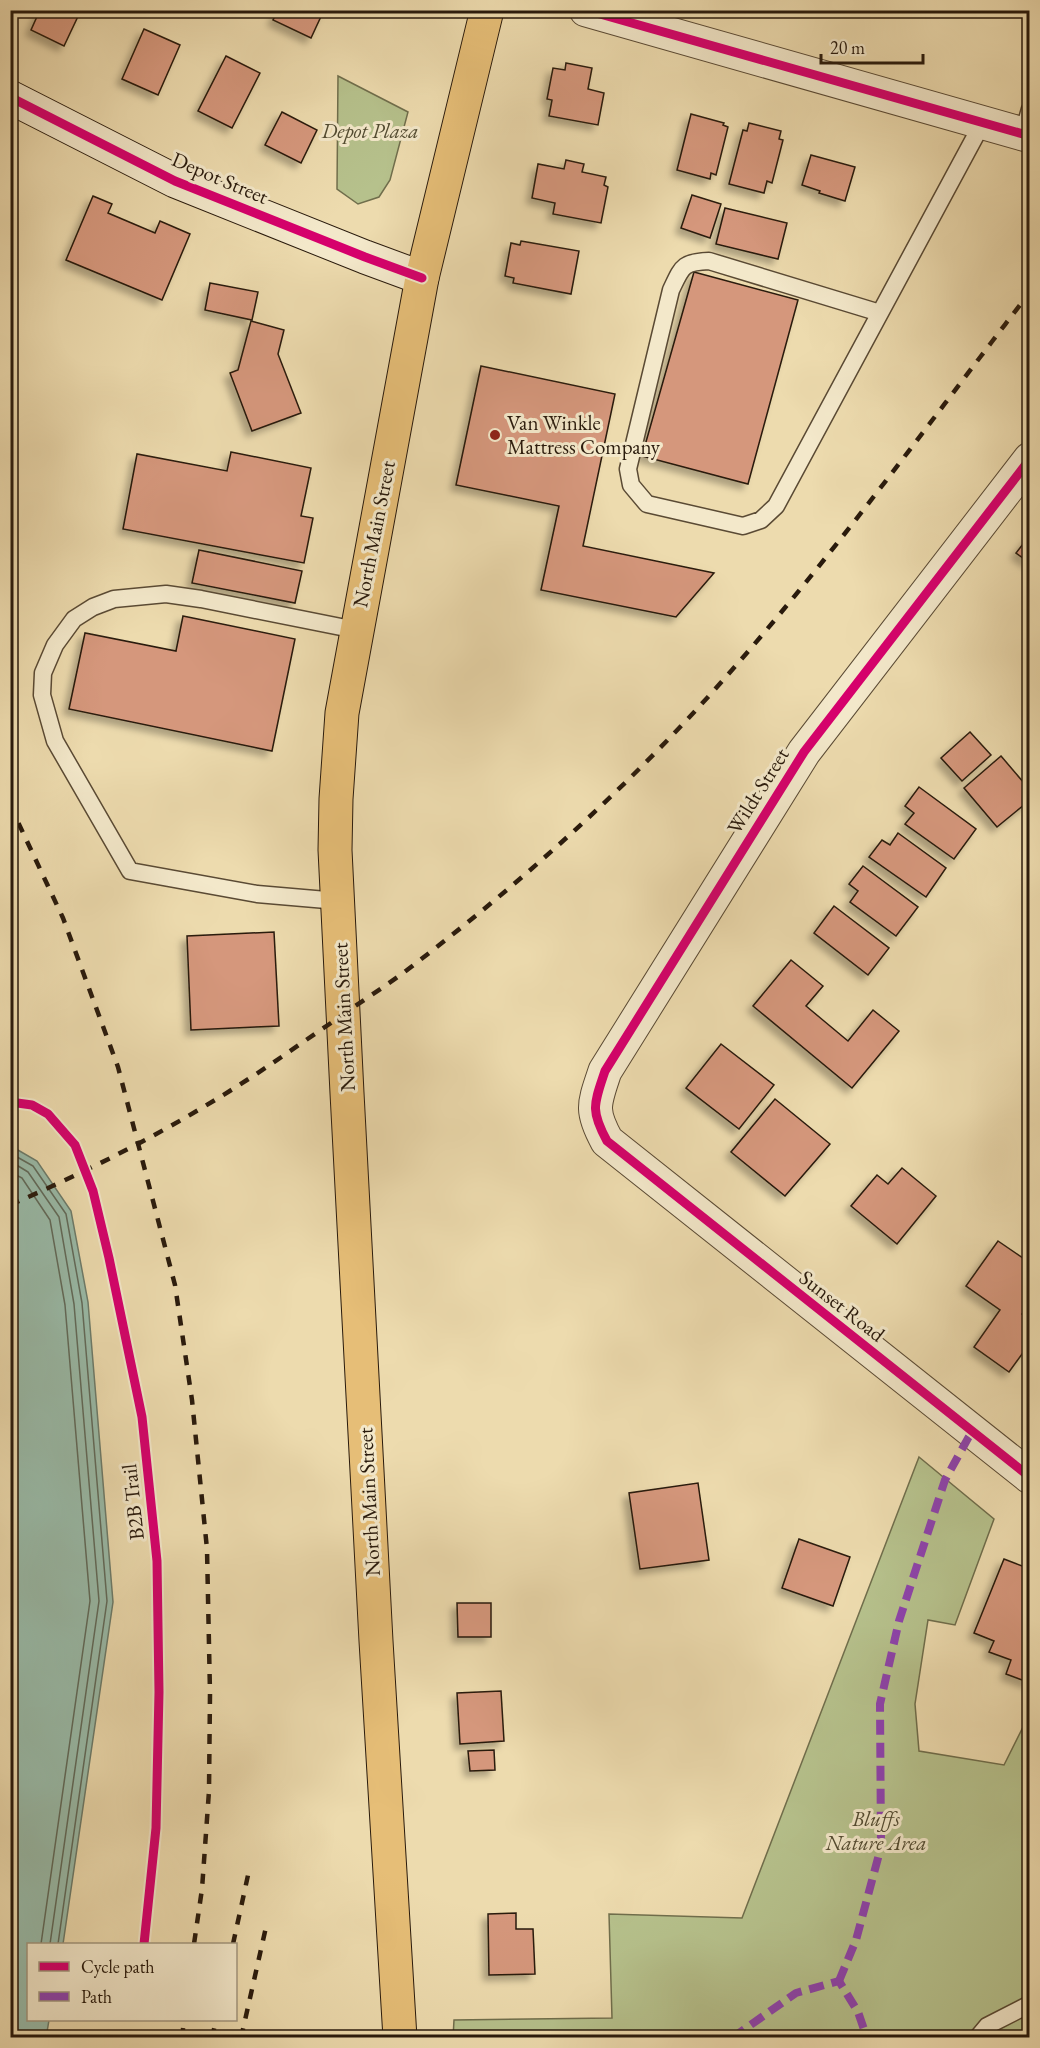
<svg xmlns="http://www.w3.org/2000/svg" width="1040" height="2048" viewBox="0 0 1040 2048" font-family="'EB Garamond',serif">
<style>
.green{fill:#b6c18c;stroke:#706e4c;stroke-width:1.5}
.water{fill:#99bba9;stroke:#6c7b6a;stroke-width:1.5}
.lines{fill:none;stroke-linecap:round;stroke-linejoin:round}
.shore{stroke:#616a5a;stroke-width:1.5}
.building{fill:#d5977b;stroke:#291a0c;stroke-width:1.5;filter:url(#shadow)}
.service-casing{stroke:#5a4a34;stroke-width:19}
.minor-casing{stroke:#5a4a34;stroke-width:35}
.tertiary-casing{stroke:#5a4a34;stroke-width:35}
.secondary-casing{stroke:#291a0c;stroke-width:35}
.primary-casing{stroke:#291a0c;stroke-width:35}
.service{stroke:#f3e8ca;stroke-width:16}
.minor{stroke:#f3e8ca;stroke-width:33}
.tertiary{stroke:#f3e8ca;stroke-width:33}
.secondary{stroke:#f3e8ca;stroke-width:33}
.primary{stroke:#e6be77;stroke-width:33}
.rail{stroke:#291a0c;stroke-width:4.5;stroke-dasharray:10 10;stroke-linecap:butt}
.quiet{stroke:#8e44ad;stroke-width:8;stroke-dasharray:15 8;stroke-linecap:butt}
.cycleway-casing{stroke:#f3e8ca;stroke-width:13}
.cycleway{stroke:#d6006c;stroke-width:9}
.poi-dot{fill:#8f2418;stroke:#f3e8ca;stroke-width:2}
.labels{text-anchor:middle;stroke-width:6;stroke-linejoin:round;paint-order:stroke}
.park-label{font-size:21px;font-style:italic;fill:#534c32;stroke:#f3e8ca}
.street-label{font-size:21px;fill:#291a0c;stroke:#f3e8ca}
.poi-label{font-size:21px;fill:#291a0c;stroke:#f3e8ca;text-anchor:start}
</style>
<defs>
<filter id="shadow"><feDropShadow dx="-5.5" dy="5.5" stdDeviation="3" flood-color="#0004"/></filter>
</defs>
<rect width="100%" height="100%" fill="#eddbae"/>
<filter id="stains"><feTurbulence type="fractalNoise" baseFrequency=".00333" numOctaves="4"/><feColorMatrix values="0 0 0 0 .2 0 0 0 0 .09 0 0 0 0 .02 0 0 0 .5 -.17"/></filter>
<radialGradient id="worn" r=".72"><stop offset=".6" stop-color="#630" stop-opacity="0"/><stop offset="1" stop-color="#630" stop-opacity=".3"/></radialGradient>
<g class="green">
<path d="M338,76l70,36 -18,68 -11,17 -21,7 -21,-15z"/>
<path d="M919,1457l75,62 -39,106 -27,-5 -13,84 4,47 85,14 25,-50v322l-576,1 1,-18 158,-2 -3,-104 133,4z"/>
</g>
<path class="water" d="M11,1146l26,15 34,50 17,91 25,300 -50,342h-35v76h21l-3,18 -36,-1z"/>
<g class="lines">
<g class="shore">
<path d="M10,1153l23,13 33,48 16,89 25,298 -49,343"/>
<path d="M10,1161l18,11 31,45 15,87 25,297 -49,343"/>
<path d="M10,1172l12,6 28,42 15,85 25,296 -49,343"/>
</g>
</g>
<g class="building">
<path d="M40,10h41l-17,36 -33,-16z"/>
<path d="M278,10h46l-13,28 -38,-18z"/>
<path d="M144,29l36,16 -22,50 -36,-16z"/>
<path d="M226,56l34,17 -28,55 -34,-17z"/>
<path d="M566,63l26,5 -4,21 16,4 -6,32 -49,-9 3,-16 -5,-1 6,-31 12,2z"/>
<path d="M282,112l35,18 -16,33 -36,-18z"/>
<path d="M691,114l33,9 -1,2 5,2 -12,48 -5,-2 -1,6 -33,-9z"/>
<path d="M749,123l32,8 -2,8 4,1 -11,43 -5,-2 -3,12 -35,-9 14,-54 4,1z"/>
<path d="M811,155l44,12 -10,34 -26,-8 1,-2 -18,-6z"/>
<path d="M566,160l18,4 -2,8 24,5 -2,8 4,2 -7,36 -48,-9 2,-11 -23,-5 6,-34 26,5z"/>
<path d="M692,195l29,9 -11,34 -29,-10z"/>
<path d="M93,196l19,8 -4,9 47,20 5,-12 30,13 -28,66 -96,-40z"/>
<path d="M725,208l62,15 -9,36 -62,-15z"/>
<path d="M521,241l58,10 -8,43 -58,-11 1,-5 -9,-2 6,-33 9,2z"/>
<path d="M694,272l104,28 -50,184 -106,-28z"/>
<path d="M210,283l48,9 -6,28 -47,-10z"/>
<path d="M251,321l33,9 -6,24 23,59 -49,18 -22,-58 8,-3z"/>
<path d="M481,366l134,28 -32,152 131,27 -38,44 -135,-27 18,-84 -103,-21z"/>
<path d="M231,452l80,16 -10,48 12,2 -9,45 -181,-34 14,-75 90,17z"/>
<path d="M1030,535v28l-14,-10z"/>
<path d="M199,550l103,21 -7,32 -103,-20z"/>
<path d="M183,616l112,23 -23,112 -203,-42 16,-76 91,18z"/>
<path d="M970,732l21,23 -29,26 -21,-23z"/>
<path d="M1001,756l29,34v10l-33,27 -33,-39z"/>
<path d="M919,787l57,42 -22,30 -49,-35 9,-11 -9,-7z"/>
<path d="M898,833l48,35 -20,29 -57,-40 13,-17 8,5z"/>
<path d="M863,866l55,41 -22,29 -46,-34 8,-11 -9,-7z"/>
<path d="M834,906l55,42 -21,27 -54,-42z"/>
<path d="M274,932l5,94 -88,4 -4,-94z"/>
<path d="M791,960l32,26 -17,20 42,35 25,-31 26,21 -47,57 -99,-82z"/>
<path d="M721,1044l53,41 -35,44 -53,-41z"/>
<path d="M775,1099l55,45 -45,52 -54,-44z"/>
<path d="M902,1168l34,28 -39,48 -46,-38 26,-31 11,9z"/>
<path d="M998,1241l32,22v40l-8,11 8,5v24l-21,29 -35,-25 26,-37 -34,-24z"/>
<path d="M698,1483l11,77 -69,9 -11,-76z"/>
<path d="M799,1539l51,18 -17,49 -51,-18z"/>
<path d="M1004,1559l26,10v114l-24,-9 5,-14 -22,-8 5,-11 -20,-8z"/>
<path d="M457,1603h34v34h-33z"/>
<path d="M501,1691l3,50 -44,3 -3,-51z"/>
<path d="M494,1750l1,20 -25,1 -2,-20z"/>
<path d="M516,1913v16h17l2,45 -46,1 -1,-61z"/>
</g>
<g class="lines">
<g class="service-casing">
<g id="service">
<path d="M1023,134l7,-25"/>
<path d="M880,313l-171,-52c-27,1 -27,6 -38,29l-43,179 3,16 16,19 96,22 18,-6 15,-14 207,-384"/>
<path d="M338,901l-81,-7 -127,-23 -75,-130 -13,-46 1,-22 12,-28 19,-26 19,-12 21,-8 52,-5 35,5 155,31"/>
<path d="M977,2038l10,-12 43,-22"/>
</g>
</g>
<g class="minor-casing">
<path id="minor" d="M1030,459l-226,293 -199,319c-11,33 -15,39 2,70l423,336"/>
</g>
<g class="tertiary-casing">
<path id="tertiary" d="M586,10l444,126"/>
</g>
<g class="secondary-casing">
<path id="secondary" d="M10,97l165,84 190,76 57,21"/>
</g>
<g class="primary-casing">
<path id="primary" d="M400,2038l-24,-397 -29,-548 -12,-243 1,-51 6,-86 80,-435 65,-268"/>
</g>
<use href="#service" class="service"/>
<use href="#minor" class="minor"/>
<use href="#tertiary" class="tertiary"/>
<use href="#secondary" class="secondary"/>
<use href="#primary" class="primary"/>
<g class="rail">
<path d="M10,805l53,113 55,149 57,218 17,115 15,149 3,144 -1,98 -7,98 -8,55"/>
<path d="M10,1205c83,-36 165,-78 240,-127 28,-18 54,-37 81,-55 26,-19 54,-36 80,-56 115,-88 226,-188 321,-297 106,-121 200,-251 298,-378"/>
<path d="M233,1944l17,-78"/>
<path d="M182,2038l2,-18"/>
<path d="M212,2038l4,-18"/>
<path d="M241,2038l25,-111"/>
</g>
<g class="quiet">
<path d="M839,1981l17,-41 25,-93 -1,-143 19,-83 46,-141 27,-49"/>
<path d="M732,2038l64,-45 43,-12 19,31 9,26"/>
</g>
<g class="cycleway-casing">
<g id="cycleway">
<path d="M586,10l444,126"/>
<path d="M10,97l165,84 190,76 57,21"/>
<path d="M1030,459l-226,293 -199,319c-11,33 -15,39 2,70l423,336"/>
<path d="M10,1102l22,3 16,9 27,31 18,46 16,67 33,159 15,144 2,131 -3,136 -12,116"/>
</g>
</g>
<use href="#cycleway" class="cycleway"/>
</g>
<circle class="poi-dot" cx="495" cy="435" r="6"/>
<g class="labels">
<g class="park-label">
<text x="370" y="138">Depot Plaza</text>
<text x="876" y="1826">Bluffs<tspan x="876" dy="24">Nature Area</tspan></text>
</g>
<g class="street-label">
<text transform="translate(220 178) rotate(23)" y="7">Depot Street</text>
<text transform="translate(374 534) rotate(-79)" y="7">North Main Street</text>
<text transform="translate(758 791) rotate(-58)" y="7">Wildt Street</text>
<text transform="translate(344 1017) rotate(-93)" y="7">North Main Street</text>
<text transform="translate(842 1306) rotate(38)" y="7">Sunset Road</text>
<text transform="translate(133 1502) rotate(-96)" y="7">B2B Trail</text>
<text transform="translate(369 1502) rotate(-93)" y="7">North Main Street</text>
</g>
<g class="poi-label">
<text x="507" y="430">Van Winkle<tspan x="507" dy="24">Mattress Company</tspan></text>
</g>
</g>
<rect width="1040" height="2048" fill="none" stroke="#eddbae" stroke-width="36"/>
<rect x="12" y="12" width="1016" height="2024" fill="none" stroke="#291a0c" stroke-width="3"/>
<rect x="18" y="18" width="1004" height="2012" fill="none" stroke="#291a0c" stroke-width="1.5"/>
<rect x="27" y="1943" width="210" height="78" fill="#f3e8ca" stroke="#a2967e" stroke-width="1.5"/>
<rect x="39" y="1962" width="30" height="9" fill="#d6006c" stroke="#a2967e" stroke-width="1.5"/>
<text x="81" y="1973" font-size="18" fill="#291a0c">Cycle path</text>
<rect x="39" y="1992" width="30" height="9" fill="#8e44ad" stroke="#a2967e" stroke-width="1.5"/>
<text x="81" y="2003" font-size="18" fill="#291a0c">Path</text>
<path d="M821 54v9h102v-9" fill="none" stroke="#291a0c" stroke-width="3"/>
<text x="830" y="54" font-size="18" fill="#291a0c" stroke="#f3e8ca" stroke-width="4.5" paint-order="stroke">20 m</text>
<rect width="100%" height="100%" filter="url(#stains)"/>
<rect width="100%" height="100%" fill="url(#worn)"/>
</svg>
